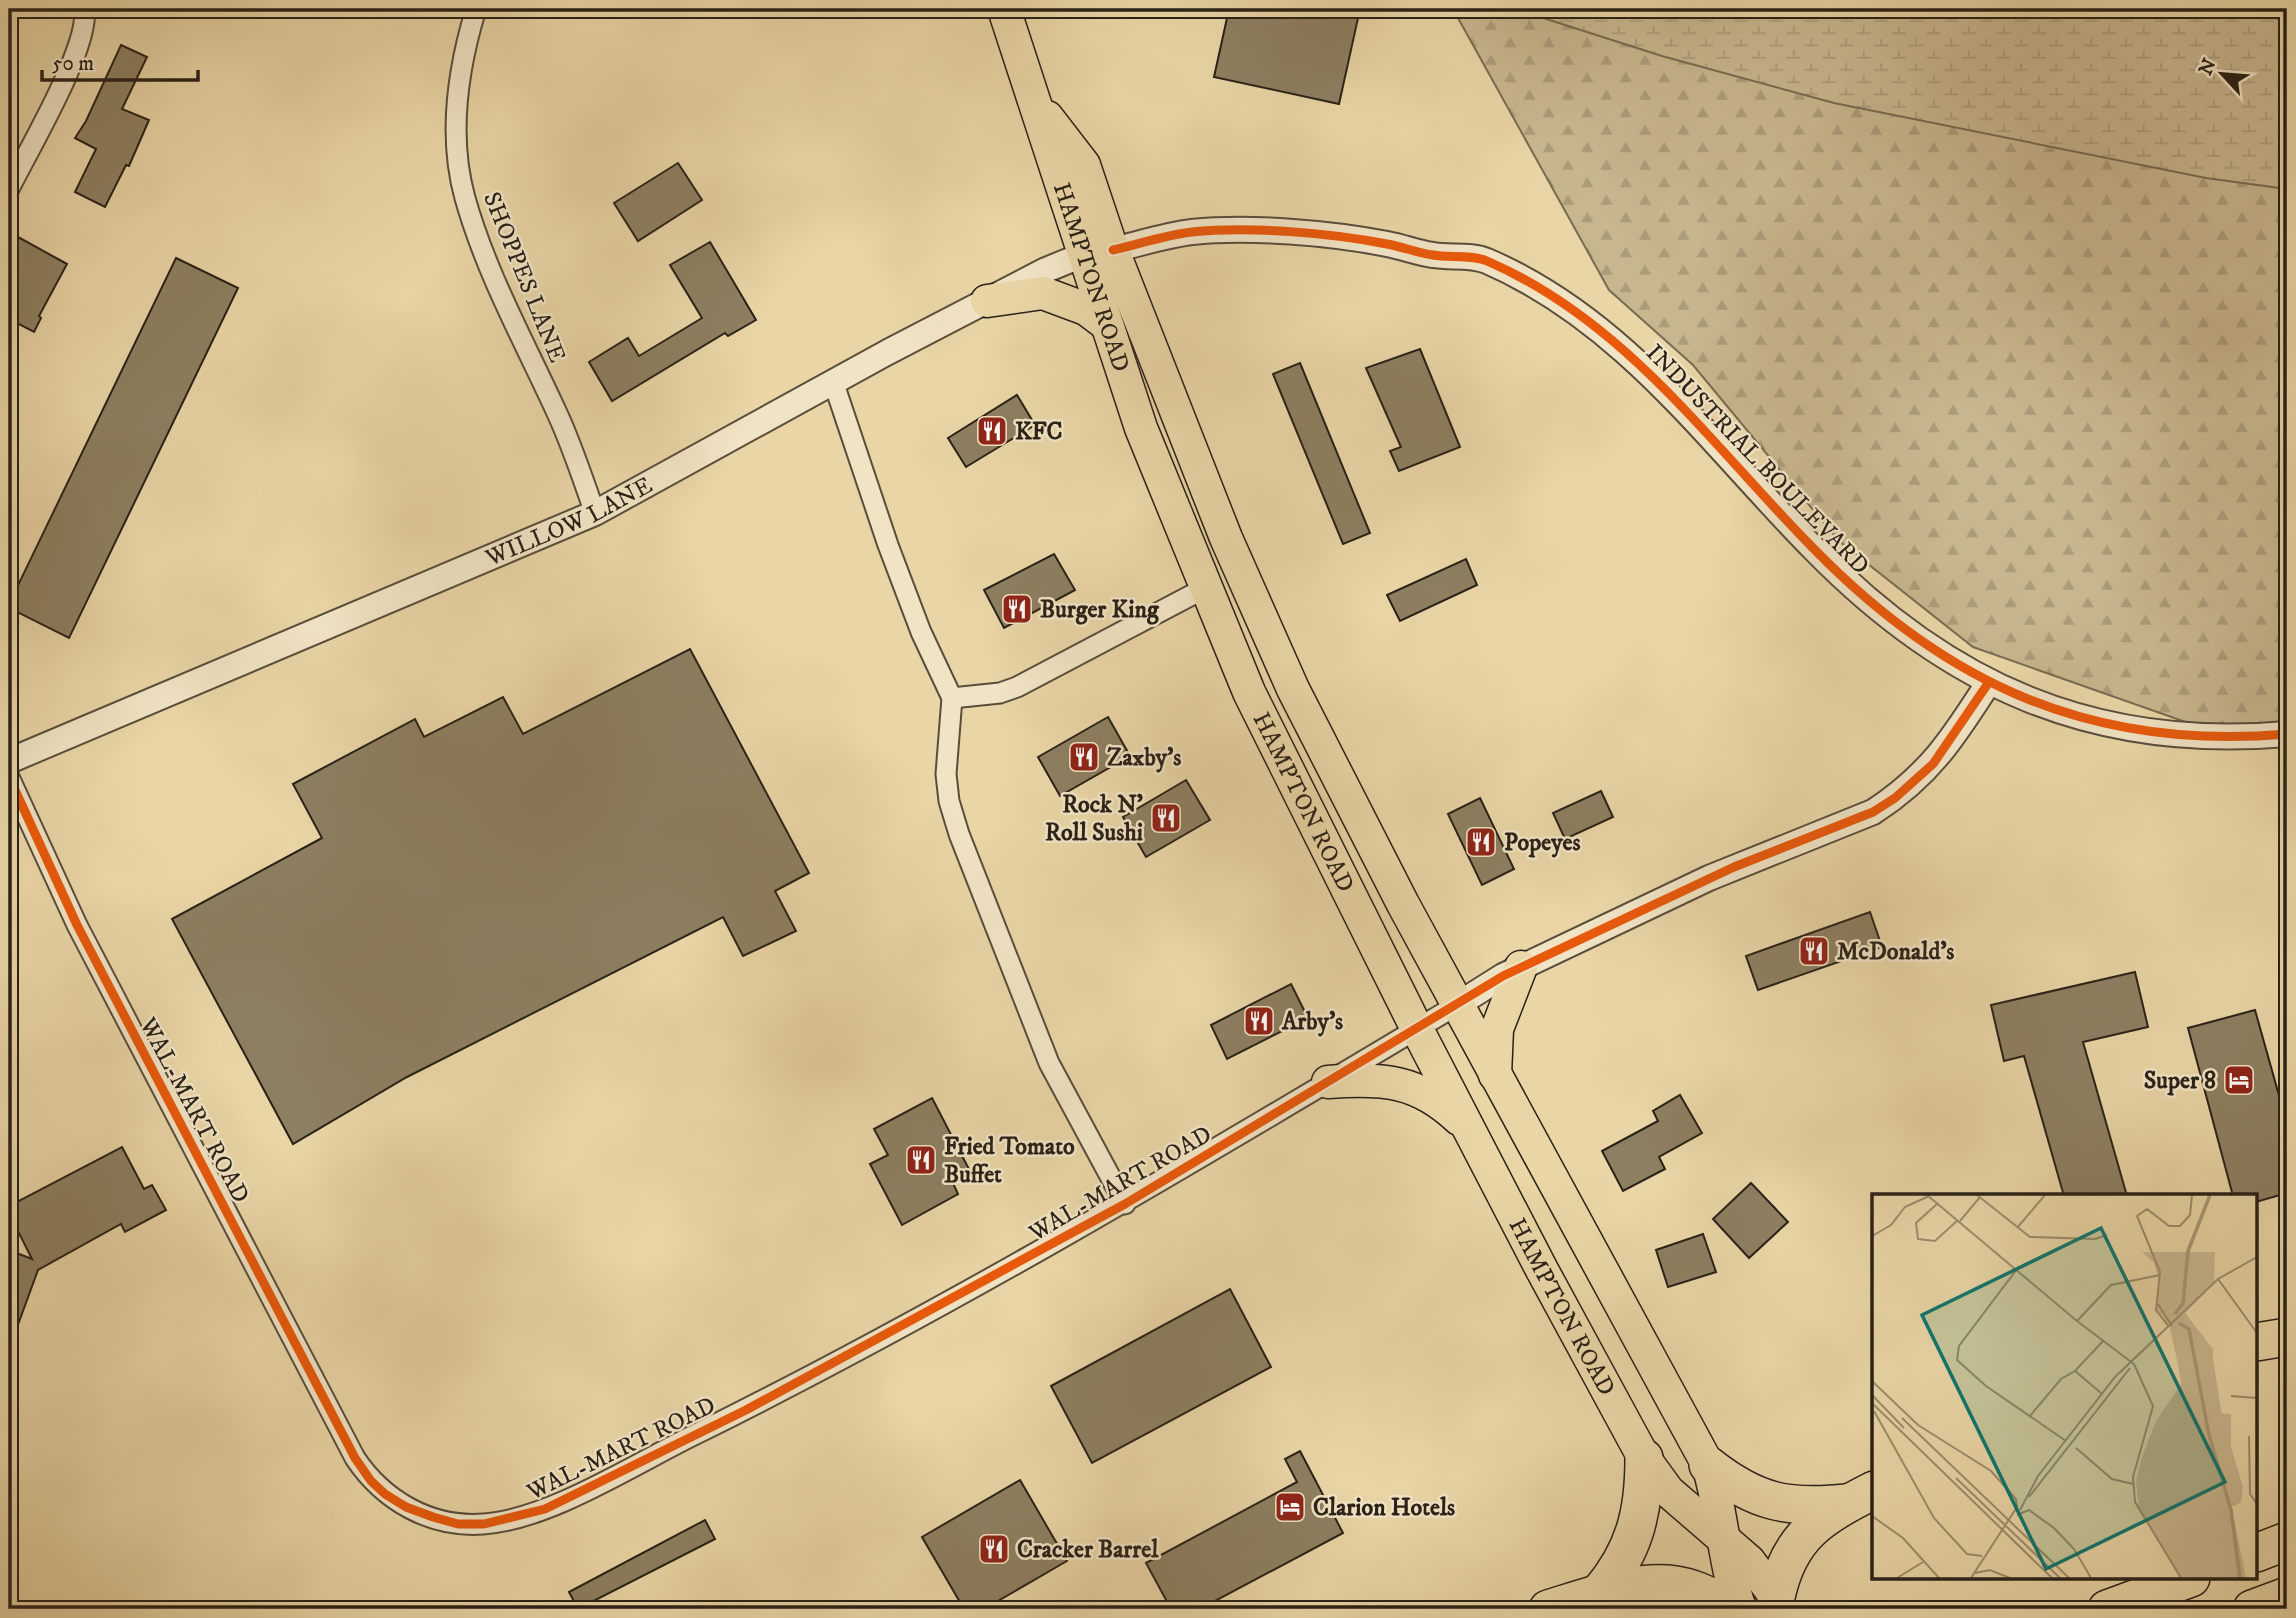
<svg xmlns="http://www.w3.org/2000/svg" width="2296" height="1618" viewBox="0 0 2296 1618" font-family="'IM FELL DW Pica',serif">
<style>
.forest{fill:url(#forest-firs);stroke:#786c52;stroke-width:2}
.wetland{fill:url(#wetland-marsh);stroke:#786c52;stroke-width:2}
.lines{fill:none;stroke-linecap:round;stroke-linejoin:round}
.stream{stroke:#75684f;stroke-width:6}
.building{fill:#8d7f61;stroke:#292117;stroke-width:2}
.minor-casing{stroke:#594e3b;stroke-width:23}
.tertiary-casing{stroke:#594e3b;stroke-width:28}
.primary-casing{stroke:#292117;stroke-width:35}
.motorway-casing{stroke:#292117;stroke-width:40}
.minor{stroke:#f1e4c5;stroke-width:19}
.tertiary{stroke:#f1e4c5;stroke-width:24}
.primary{stroke:#e9d5a6;stroke-width:32}
.motorway{stroke:#e9d5a6;stroke-width:37}
.cycleway-casing{stroke:#f1e4c5;stroke-width:13}
.cycleway{stroke:#e8590c;stroke-width:9}
.labels{text-anchor:middle;stroke-width:5;stroke-linejoin:round;paint-order:stroke}
.street-label{font-size:24px;fill:#292117;stroke:#f1e4c5}
.poi-label{font-size:24px;font-weight:bold;fill:#292117;stroke:#f1e4c5;text-anchor:start}
.inset-river{fill:none;stroke:#a89875;stroke-width:3.5}
.inset-road{fill:none;stroke:#9c8d6d;stroke-width:2}
.view{fill:#0f766e;fill-opacity:0.15;stroke:#0f766e;stroke-width:3.5}
.inset-edge{fill:none;stroke:#292117;stroke-width:3.5}
</style>
<defs>
<pattern id="forest-firs" width="22" height="20" patternUnits="userSpaceOnUse" patternTransform="scale(1.75)"><rect width="22" height="20" fill="#c8b68e"/><path d="M5 1l3.5 6h-7zM16 11l3.5 6h-7z" fill="#ac9c7a"/></pattern>
<pattern id="wetland-marsh" width="20" height="14" patternUnits="userSpaceOnUse" patternTransform="scale(1.75)"><rect width="20" height="14" fill="#c8b68e"/><path d="M1 5h8M5 5V1M11 12h8M15 12V8" fill="none" stroke="#ac9c7a"/></pattern>
</defs>
<rect width="100%" height="100%" fill="#e9d5a6"/>
<filter id="stains"><feTurbulence type="fractalNoise" baseFrequency=".00286" numOctaves="4"/><feColorMatrix values="0 0 0 0 .2 0 0 0 0 .09 0 0 0 0 .02 0 0 0 .5 -.17"/></filter>
<radialGradient id="worn" r=".72"><stop offset=".6" stop-color="#630" stop-opacity="0"/><stop offset="1" stop-color="#630" stop-opacity=".3"/></radialGradient>
<path class="forest" d="M1453,9h834v718l-93,-2 -221,-78 -134,-106 -146,-176 -84,-75z"/>
<path class="wetland" d="M1515,9h772v180l-81,-11 -372,-75 -172,-47z"/>
<g class="lines">
<path class="stream" d="M2231,9l56,9"/>
</g>
<g class="building">
<path d="M1229,9h131l-21,95 -125,-27z"/>
<path d="M121,45l26,12 -25,52 27,11 -20,46 -3,-1 -21,42 -30,-15 21,-43 -21,-11 11,-17z"/>
<path d="M678,163l24,37 -64,41 -24,-38z"/>
<path d="M18,237l49,27 -28,52 2,2 -7,14 -25,-13v-65z"/>
<path d="M710,242l46,78 -28,16 -3,-3 -113,68 -23,-39 39,-24 11,18 63,-38 -32,-53z"/>
<path d="M176,258l62,30 -169,350 -60,-30v-4z"/>
<path d="M1420,349l40,98 -61,24 -9,-20 11,-4 -35,-79z"/>
<path d="M1300,363l70,170 -27,11 -70,-170z"/>
<path d="M1017,395l18,30 -69,42 -18,-29z"/>
<path d="M1054,554l21,36 -71,38 -20,-38z"/>
<path d="M1466,559l11,26 -77,36 -13,-26z"/>
<path d="M690,649l119,224 -34,18 21,40 -53,25 -20,-39 -316,160 -114,67 -121,-225 150,-81 -29,-54 122,-65 9,18 79,-40 20,37z"/>
<path d="M1108,717l22,39 -70,40 -22,-39z"/>
<path d="M1186,780l24,40 -64,37 -23,-40z"/>
<path d="M1601,791l12,26 -48,22 -12,-26z"/>
<path d="M1480,798l34,71 -32,16 -34,-71z"/>
<path d="M1870,912l12,35 -124,43 -12,-34z"/>
<path d="M2135,972l13,55 -65,15 44,154h-63l-40,-140 -20,5 -13,-56z"/>
<path d="M1291,984l17,34 -81,41 -16,-34z"/>
<path d="M2255,1010l32,114v69l-31,9v-6h-23l-45,-168z"/>
<path d="M1680,1095l22,38 -43,24 6,12 -42,22 -21,-40 56,-30 -5,-10z"/>
<path d="M932,1098l38,73 -18,10 6,13 -56,31 -32,-61 18,-9 -14,-26z"/>
<path d="M122,1147l22,42 8,-4 14,25 -41,22 -4,-8 -83,46 -26,71h-3v-91l23,9 -23,-46v-7z"/>
<path d="M1751,1183l37,39 -39,36 -36,-39z"/>
<path d="M1703,1234l13,38 -48,15 -12,-37z"/>
<path d="M1230,1289l41,78 -179,96 -41,-77z"/>
<path d="M1300,1451l43,82 -143,76h-29l-25,-46 151,-81 -12,-23z"/>
<path d="M1020,1480l47,81 -83,48h-20l-42,-72z"/>
<path d="M705,1520l10,19 -137,70 -9,-17z"/>
</g>
<g class="lines">
<g class="minor-casing">
<g id="minor">
<path d="M476,9c-18,59 -28,128 -11,189 21,75 60,145 92,215 15,32 26,67 38,100"/>
<path d="M9,189c18,-37 82,-144 75,-180"/>
<path d="M833,381l55,164 33,87 31,66 -6,76 3,27 10,33 90,229 76,141"/>
<path d="M952,698l48,-5 17,-6 188,-99"/>
<path d="M9,777l68,148 278,533c28,42 75,70 128,66 65,-4 150,-59 209,-88 263,-130 514,-281 765,-431"/>
</g>
</g>
<g class="tertiary-casing">
<g id="tertiary">
<path d="M1113,250c26,-6 53,-15 79,-18 57,-6 139,1 195,12 16,3 31,9 46,11 17,3 38,-1 54,6 139,60 224,184 327,288 134,137 280,202 473,185"/>
<path id="s1" d="M9,761l586,-248 293,-161 158,-82 54,-22"/>
<path d="M1457,1005l46,-29 206,-98 164,-66c56,-36 81,-75 116,-130"/>
</g>
</g>
<g class="primary-casing">
<g id="primary">
<path id="s2" d="M1004,9l137,419 108,264 168,337 125,241 102,188 24,33 81,70 27,36"/>
<path d="M1047,117l37,48 26,78 116,295 67,151 110,215 305,561c15,50 15,94 32,144"/>
<path d="M987,301l56,-8 43,16 20,15"/>
<path d="M1495,1075l2,-46 24,-62"/>
<path d="M1328,1082c55,-4 90,-2 131,37"/>
</g>
</g>
<g class="motorway-casing">
<g id="motorway">
<path d="M2256,1342l31,-5"/>
<path d="M1708,1465c48,38 80,44 139,38"/>
<path d="M2256,1553l31,-12"/>
<path d="M1599,1593c36,-42 45,-81 45,-135"/>
<path d="M1776,1597c13,-62 45,-80 98,-107"/>
<path d="M1548,1609c39,-12 86,-30 128,-24 21,3 43,16 62,24"/>
<path d="M2107,1609l84,-31"/>
<path d="M2252,1609l35,-13"/>
</g>
</g>
<use href="#minor" class="minor"/>
<use href="#tertiary" class="tertiary"/>
<use href="#primary" class="primary"/>
<use href="#motorway" class="motorway"/>
<g class="cycleway-casing">
<g id="cycleway">
<path d="M1113,250c26,-6 53,-15 79,-18 57,-6 139,1 195,12 16,3 31,9 46,11 17,3 38,-1 54,6 139,60 224,184 327,288 134,137 280,202 473,185"/>
<path d="M9,777l68,148 278,533 16,23 14,13 21,13 27,10 25,7h26l61,-15 201,-99 379,-206 378,-228 231,-109 139,-55 22,-14 38,-34 56,-82"/>
</g>
</g>
<use href="#cycleway" class="cycleway"/>
</g>
<defs>
<g id="restaurant-square" transform="scale(1.575)"><rect x="-9" y="-9" width="18" height="18" rx="4" fill="#8f2418" stroke="#f1e4c5"/><path d="M-5-6h1v4h1v-4h1v4h1v-4h1v5L-1.5 .5V6h-2V.5L-5-1ZM5-6V6H3V1.5H1.5Q1.5-4 5-6Z" fill="#fff"/></g>
<g id="hotel-square" transform="scale(1.575)"><rect x="-9" y="-9" width="18" height="18" rx="4" fill="#8f2418" stroke="#f1e4c5"/><path d="M-6-4.5h1.5V1H6V5H4.5V3h-9V5H-6ZM-4 0a1.8 1.8 0 1 1 3.6 0ZM.5 0V-2.5h3Q6-2.5 6 0Z" fill="#fff"/></g>
</defs>
<g fill-rule="evenodd">
<use href="#restaurant-square" x="992" y="431"/>
<use href="#restaurant-square" x="1017" y="609"/>
<use href="#restaurant-square" x="1084" y="757"/>
<use href="#restaurant-square" x="1166" y="818"/>
<use href="#restaurant-square" x="1481" y="842"/>
<use href="#restaurant-square" x="1814" y="951"/>
<use href="#restaurant-square" x="1259" y="1021"/>
<use href="#hotel-square" x="2239" y="1080"/>
<use href="#restaurant-square" x="921" y="1160"/>
<use href="#hotel-square" x="1290" y="1507"/>
<use href="#restaurant-square" x="994" y="1549"/>
</g>
<g class="labels">
<g class="street-label">
<text transform="translate(525 277) rotate(68)" y="8">SHOPPES LANE</text>
<text dy="8" stroke="none"><textPath href="#s2" startOffset="282">HAMPTON ROAD</textPath></text>
<text transform="translate(1758 459) rotate(46)" y="8">INDUSTRIAL BOULEVARD</text>
<text dy="8" stroke="none"><textPath href="#s1" startOffset="609">WILLOW LANE</textPath></text>
<text dy="8" stroke="none"><textPath href="#s2" startOffset="849">HAMPTON ROAD</textPath></text>
<text transform="translate(195 1110) rotate(62)" y="8">WAL-MART ROAD</text>
<text transform="translate(1120 1183) rotate(-30)" y="8">WAL-MART ROAD</text>
<text dy="8" stroke="none"><textPath href="#s2" startOffset="1416">HAMPTON ROAD</textPath></text>
<text transform="translate(621 1448) rotate(-26)" y="8">WAL-MART ROAD</text>
</g>
<g class="poi-label">
<text x="1015" y="439">KFC</text>
<text x="1040" y="617">Burger King</text>
<text x="1107" y="765">Zaxby's</text>
<text x="1143" y="812" text-anchor="end">Rock N'<tspan x="1143" dy="28">Roll Sushi</tspan></text>
<text x="1504" y="850">Popeyes</text>
<text x="1837" y="959">McDonald's</text>
<text x="1282" y="1029">Arby's</text>
<text x="2216" y="1088" text-anchor="end">Super 8</text>
<text x="944" y="1154">Fried Tomato<tspan x="944" dy="28">Buffet</tspan></text>
<text x="1313" y="1515">Clarion Hotels</text>
<text x="1017" y="1557">Cracker Barrel</text>
</g>
</g>
<g transform="translate(1872 1194)">
<rect width="385" height="385" fill="#e9d5a6"/>
<path d="M270,58h73l-1,32 -29,29 28,36v64l18,1v90l15,74h-64l-43,-69 -3,-28 5,-21 15,-39 26,-38 -12,-55 -15,-17 5,-26 -6,-22z" fill="#c8b68e"/>
<path d="M313,125l18,36 9,-4 10,66 21,70 -2,15 -7,4 -28,-7 -17,-63 -16,-104z" fill="#c8b68e"/>
<path class="inset-river" d="M303,120l8,-11 5,-52 22,-56M307,129l10,6 20,106 22,75 9,68"/>
<path class="inset-road" d="M55,1l150,126 57,43M105,1l53,42 65,2 12,-4M66,9l-22,20 2,16 17,2 23,-21M88,27l20,-24M145,34l28,-33M0,42l19,-11 14,-18 24,-11M145,75l-58,77 -2,14 29,26 80,55M346,85l39,54M286,110l14,22M205,127l34,-36 49,-10M297,133l-13,-17 4,-38 -23,-56 10,-7 22,17h11l10,-11 2,-20M262,170l19,42 -20,71 2,25 46,76M203,177l26,22M0,187l46,44 73,46 25,28 1,8 -46,71M0,201l32,33M359,202l26,2M0,209l180,175M2,217l60,107 33,36 15,2M157,223l32,-38 14,-8 29,-31M30,224l167,160M377,242l1,58 7,10M204,254l36,31 21,5M84,284l104,100M157,303l101,-129M148,316l18,-34 77,-99 103,-98 39,-22M145,321l12,-5 25,18 20,21 17,29M0,322l31,22 36,40M103,379l15,-3 20,8M25,384l26,-16"/>
<path class="view" d="M229,34l124,254 -179,87 -124,-254z"/>
<rect width="385" height="385" class="inset-edge"/>
</g>
<rect width="2296" height="1618" fill="none" stroke="#e9d5a6" stroke-width="35"/>
<rect x="10" y="10" width="2275" height="1597" fill="none" stroke="#292117" stroke-width="3.5"/>
<rect x="18" y="18" width="2261" height="1583" fill="none" stroke="#292117" stroke-width="2"/>
<g transform="translate(2222 74) rotate(296)" stroke="#f1e4c5" stroke-width="5" paint-order="stroke">
<path d="M0-5L12 26L0 18L-12 26Z" fill="#292117"/>
<text y="-10" font-size="19" font-weight="bold" text-anchor="middle" fill="#292117">N</text>
</g>
<path d="M42 70v10h156v-10" fill="none" stroke="#292117" stroke-width="3.5"/>
<text x="52" y="70" font-size="21" fill="#292117" stroke="#f1e4c5" stroke-width="5" paint-order="stroke">50 m</text>
<rect width="100%" height="100%" filter="url(#stains)"/>
<rect width="100%" height="100%" fill="url(#worn)"/>
</svg>
